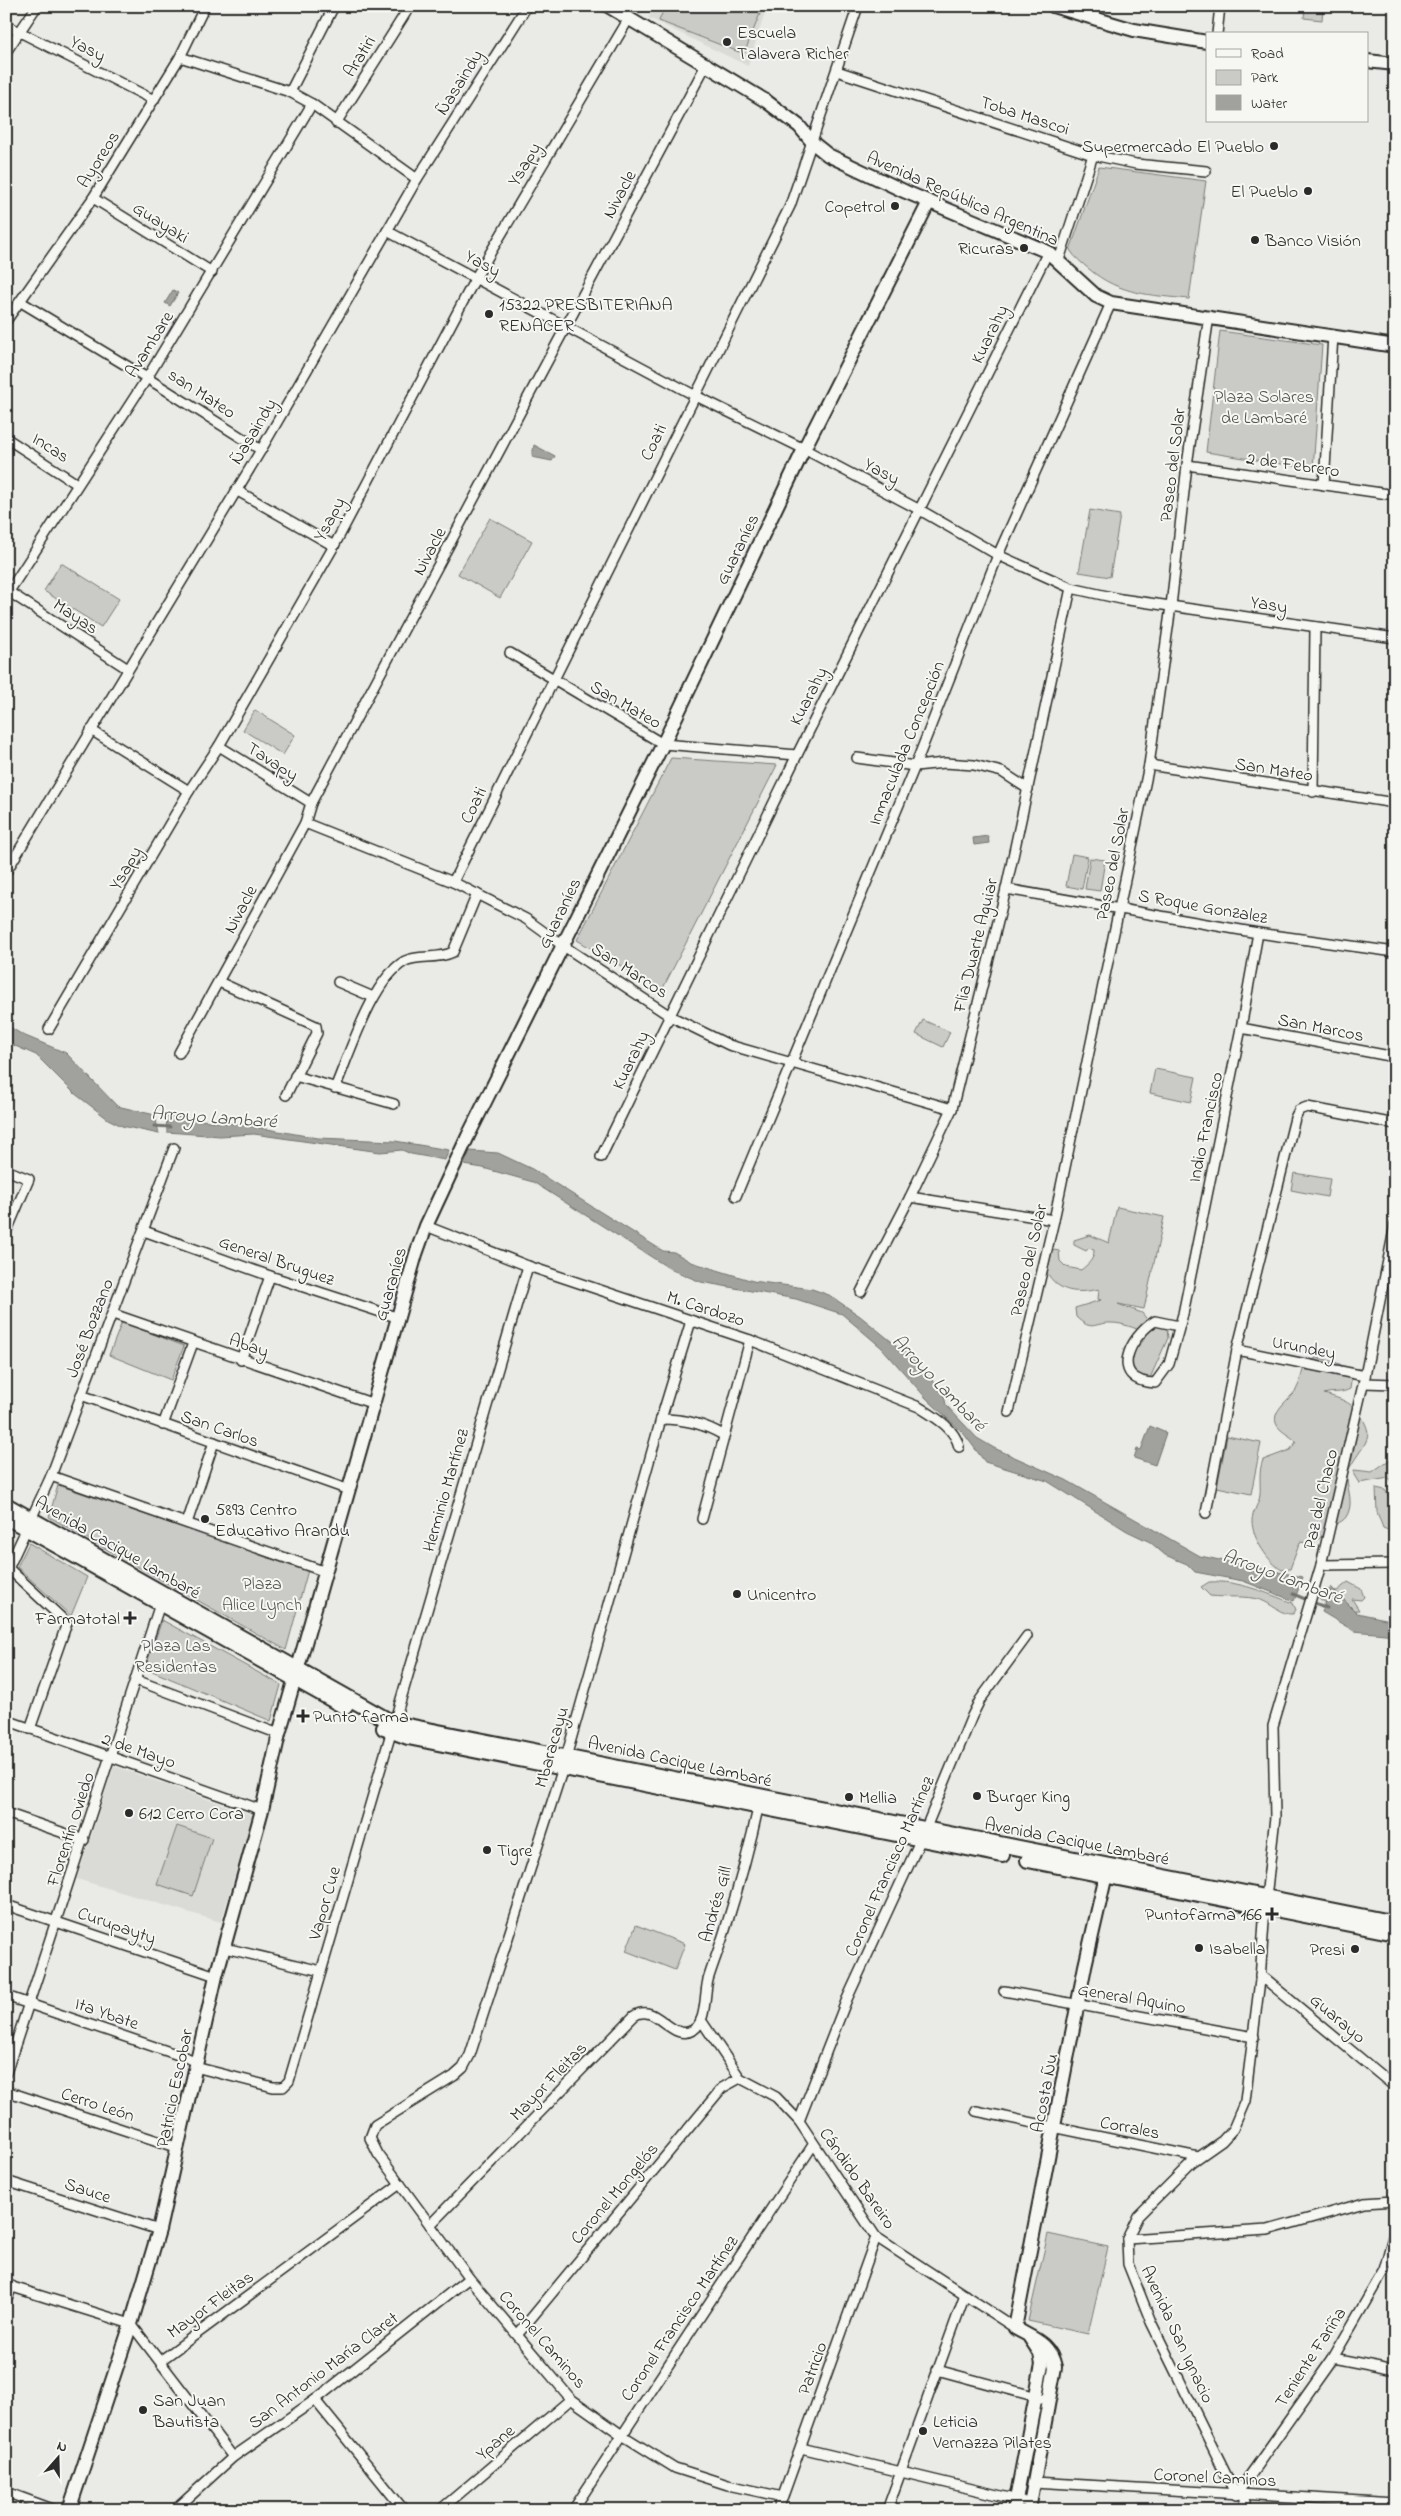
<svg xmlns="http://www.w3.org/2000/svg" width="1401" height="2516" viewBox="0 0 1401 2516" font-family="'Indie Flower',sans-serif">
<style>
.built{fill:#dadad6}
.green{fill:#cacac7;stroke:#7a7a79}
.water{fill:#a1a19e;stroke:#727270}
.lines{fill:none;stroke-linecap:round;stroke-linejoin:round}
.stream{stroke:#727270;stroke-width:3}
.street-casing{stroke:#2b2b2b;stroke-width:12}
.secondary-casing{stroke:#2b2b2b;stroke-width:16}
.primary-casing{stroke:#2b2b2b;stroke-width:18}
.street{stroke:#f6f6f2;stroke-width:9}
.secondary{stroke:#f6f6f2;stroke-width:12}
.primary{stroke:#f6f6f2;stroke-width:14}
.poi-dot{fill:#2b2b2b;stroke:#f6f6f2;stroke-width:2}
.labels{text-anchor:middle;stroke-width:4;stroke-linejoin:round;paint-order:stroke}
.poi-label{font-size:18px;fill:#2b2b2b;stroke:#f6f6f2;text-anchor:start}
.street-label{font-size:18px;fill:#2b2b2b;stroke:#f6f6f2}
.park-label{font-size:18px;fill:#535352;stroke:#f6f6f2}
.water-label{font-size:19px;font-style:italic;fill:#545453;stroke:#f6f6f2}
</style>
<rect width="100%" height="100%" fill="#eaeae6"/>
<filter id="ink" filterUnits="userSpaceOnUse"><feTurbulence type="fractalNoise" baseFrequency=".02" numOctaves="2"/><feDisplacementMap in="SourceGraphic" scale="10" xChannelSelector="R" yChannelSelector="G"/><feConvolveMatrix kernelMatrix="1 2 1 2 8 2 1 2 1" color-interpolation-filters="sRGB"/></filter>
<g filter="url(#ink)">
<g class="built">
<path d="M653,6h114l-19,60 -99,-48z"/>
<path d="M114,1766l138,49 -31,107 -144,-43z"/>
</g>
<g class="green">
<path d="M665,6h98l-19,48 -85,-33z"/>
<path d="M1305,6h18l-1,14 -18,-2z"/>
<path d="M1099,167l107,14 -17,118c-38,-4 -69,-4 -100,-30 -7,-6 -14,-11 -19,-19z"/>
<path d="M1220,331l102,14 -9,124 -107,-17z"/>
<path d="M1090,510l30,5 -10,62 -31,-5z"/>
<path d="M490,518l42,23 -32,57 -42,-24z"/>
<path d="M61,563l58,36 -18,28 -57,-36z"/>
<path d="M255,710l40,25 -12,20 -40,-25z"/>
<path d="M671,758l106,7 -115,225 -85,-50z"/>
<path d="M1072,854l16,3 -6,32 -16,-3z"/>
<path d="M1090,858l15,2 -5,31 -15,-2z"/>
<path d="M923,1020l27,12 -7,15 -27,-13z"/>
<path d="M1155,1069l41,8 -5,25 -41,-9z"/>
<path d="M1294,1173l36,6 -3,18 -36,-7z"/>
<path d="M1117,1207l47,10 -20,92 -26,-5 24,9 7,9 18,6 1,10 -18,40h-10l-12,-8 5,-18 10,-11 1,-9c-9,-4 -22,-9 -32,-9 -18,-1 -19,10 -36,-6l-1,-9 26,-8 -3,-1 1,-10c-22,5 -41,4 -53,-18l5,-17 3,-4 5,1 1,10 6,6 15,3c7,-6 13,-10 13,-20l-5,-2 -3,3 -12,-6v-5l16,-5 19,8z"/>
<path d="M122,1322l62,24 -13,34 -62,-25z"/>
<path d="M1316,1358c15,2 28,5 36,17l-2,14c-9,5 -17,2 -26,5 18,5 31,9 40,27 3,6 5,11 3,18 -4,11 -14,20 -19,33 -4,13 8,29 -2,45 -5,7 -13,6 -18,12 -9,11 -13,16 -28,13l-10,27 -8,1c-13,-7 -30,-32 -30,-49 0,-9 7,-17 8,-26 1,-12 -2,-23 3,-35l27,-10 6,-8c-5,-7 -17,-10 -20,-19 -4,-13 14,-24 20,-33 5,-8 5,-18 10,-26z"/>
<path d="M1227,1436l34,7 -10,51 -34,-7z"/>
<path d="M1395,1456v29l-6,-7 -30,5 -5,-8v-5l18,2z"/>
<path d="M58,1485l250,85 -22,80 -237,-133z"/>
<path d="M1376,1488l9,2 5,9h5v25l-7,6 -5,-2 -6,-16z"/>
<path d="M29,1543l58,34 -16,39 -54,-49z"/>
<path d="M1209,1582c30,-2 56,11 84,21l3,7 -3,4c-12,1 -21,-10 -32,-14 -16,-5 -34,-2 -51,-4l-9,-9z"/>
<path d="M1348,1582l13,7 3,8 -3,3 -9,-1 7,11c-12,2 -35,-5 -42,-14l6,-7 14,2z"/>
<path d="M162,1620l119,65 -10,36 -126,-53z"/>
<path d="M177,1826l35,12 -19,58 -36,-12z"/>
<path d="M636,1925l49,19 -10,26 -49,-19z"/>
<path d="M1048,2234l60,13 -20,87 -60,-13z"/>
<path d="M1040,2407h2l-12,61 -2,-1z"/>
</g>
<g class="water">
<path d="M173,290l5,3 -8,13 -5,-3z"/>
<path d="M534,445l21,11 -3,5 -20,-4z"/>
<path d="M988,836l1,7 -15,2 -1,-7z"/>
<path d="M6,1025l17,10 43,18 51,53 38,9 4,19 -37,-8 -14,-7 -34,-26 -38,-38 -30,-13z"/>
<path d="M166,1116l78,9 74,13 77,3 54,9 -4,10 -34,-6 -9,-4 -22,2 -126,-18 -34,2 -53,-4z"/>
<path d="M470,1151l28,2 34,16 131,82 11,1 17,10 62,19 59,8 17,6 31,21 47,38 32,33 5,8 2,10 31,33 17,10 72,32 134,76 103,21 -9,24 -51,-20 -48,-9 -8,-8 -22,-9 -15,-13 -23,-11 -80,-50 -62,-19 -21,-28 -38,-36 -44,-50 -40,-34 -46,-15 -95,-17 -29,-12 -139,-88 -50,-14 -19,-3z"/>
<path d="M1150,1426l16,7 -11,32 -21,-7 3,-9 4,1z"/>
<path d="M1331,1587l26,26 38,8v14l-41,-4 -32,-19z"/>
</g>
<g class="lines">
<g class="stream">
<path d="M154,1126l16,1"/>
<path d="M1293,1594l34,14"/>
</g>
<g class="street-casing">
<g id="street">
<path d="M6,25l148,75"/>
<path d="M1217,34l3,-28"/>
<path d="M6,52l31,-46"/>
<path d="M180,57l110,35 22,12 105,75"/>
<path d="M837,71l256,84 43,9 70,7"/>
<path d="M290,92l44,-86"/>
<path d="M336,123l74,-117"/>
<path d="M93,198l119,74"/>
<path d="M387,231l307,164 110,54 116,61 78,45 73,33 50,11 274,39"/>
<path d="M1059,260l34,-105"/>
<path d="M21,302l126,76 114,72"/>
<path d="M6,321l87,-123 87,-141 25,-51"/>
<path d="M6,438l71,46"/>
<path d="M1187,465l208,30"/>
<path d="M1324,485l9,-150"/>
<path d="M236,490l98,56"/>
<path d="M6,590l122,79"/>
<path d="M6,596l141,-218 165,-274"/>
<path d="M510,653l153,91 134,11"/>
<path d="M91,730l98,61"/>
<path d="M219,746l92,57"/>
<path d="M857,758l58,8 30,-3 29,2 28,7 26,17"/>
<path d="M1149,765l246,38"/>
<path d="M1313,792l2,-164"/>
<path d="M305,823l148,59 73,37 36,26 108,71 59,29 223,64"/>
<path d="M6,872l255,-422 156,-271 110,-173"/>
<path d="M453,882l337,-676 68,-200"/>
<path d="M1006,889l252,44 137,19"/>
<path d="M219,982l97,44 1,7 -31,62"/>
<path d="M338,982l35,15"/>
<path d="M1241,1028l154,29"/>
<path d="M49,1029l140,-238 30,-45 115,-200 142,-269 152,-257"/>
<path d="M179,1053l126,-230 6,-20 396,-740"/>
<path d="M295,1076l99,28"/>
<path d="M335,1088c15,-35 37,-108 70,-127 14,-7 33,-1 48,-9l24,-58"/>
<path d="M601,1157l196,-402 251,-503"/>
<path d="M6,1170l23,9 -23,54"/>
<path d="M736,1196l179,-430 83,-211 113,-252"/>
<path d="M910,1197l144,23"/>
<path d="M1395,1225l-30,151 -44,189 -48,161 2,91 -10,90 -5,73 -15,121 -12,28 -11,12 -30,21 -54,54 -11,23 1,25 23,58 85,173 97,-137 51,-88 11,-41"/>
<path d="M426,1226l102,40 222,74 169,67c16,10 36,21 40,40"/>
<path d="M144,1231l126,45 129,42"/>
<path d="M861,1292l49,-95 42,-88 54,-220 65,-301"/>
<path d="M113,1314l261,90"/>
<path d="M691,1321l-30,98 -98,349 -93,287 -7,13 -9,8 -79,49 -5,13 8,16 91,124 102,121 51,36 53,33 53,17 55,12"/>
<path d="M1179,1326l-24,-5c-26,16 -47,60 0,62l14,-19 14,-50 58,-286 17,-95"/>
<path d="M1237,1350l128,26"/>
<path d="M241,1360l29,-84"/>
<path d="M1364,1383l31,1"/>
<path d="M81,1395l268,95"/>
<path d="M1009,1412l45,-192 95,-455 22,-159 16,-141 22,-149"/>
<path d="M661,1419c23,0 42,4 62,16"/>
<path d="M163,1425l30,-82"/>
<path d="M51,1476l275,96"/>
<path d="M1206,1513l31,-163 58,-232 4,-8 8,-3 88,17"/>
<path d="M702,1519l48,-179"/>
<path d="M187,1523l27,-81"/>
<path d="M1321,1565l74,-1"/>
<path d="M8,1568l59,55 -37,106"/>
<path d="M6,1573l45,-97 123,-328"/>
<path d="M136,1680l143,54"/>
<path d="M6,1720l256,90"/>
<path d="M6,1813l78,27"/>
<path d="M6,1905l210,71"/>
<path d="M225,1948l96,23"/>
<path d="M1260,1975l135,112"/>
<path d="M1004,1991l250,46"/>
<path d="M6,1996l190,65"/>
<path d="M701,2020l39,58 36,19 23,24 77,116 139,91"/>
<path d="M195,2067l78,20h10l6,-6 239,-815"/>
<path d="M6,2073l155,-472"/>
<path d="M6,2091l173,57"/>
<path d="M976,2111l222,46"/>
<path d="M799,2121l48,-122 78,-169 47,-114 8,-16 47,-64"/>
<path d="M6,2181l153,49"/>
<path d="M430,2225l204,-209c22,-15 37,27 59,14 14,-8 11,-35 15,-50 5,-17 12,-33 17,-50 13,-41 25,-84 34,-126"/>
<path d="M1127,2239l141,-9 96,-27 31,-2"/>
<path d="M6,2285l125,39 102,133"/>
<path d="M6,2302l6,-16"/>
<path d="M518,2334l204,-246 18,-10"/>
<path d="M1333,2358l62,12"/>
<path d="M160,2361l240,-177"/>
<path d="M937,2370l104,28"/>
<path d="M315,2400l89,110"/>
<path d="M801,2448l221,53"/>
<path d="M1034,2482l361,21"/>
<path d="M6,2492l49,18"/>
<path d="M1243,2495l4,15"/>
<path d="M175,2510l58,-53 82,-57 154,-122"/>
<path d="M440,2510l131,-111"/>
<path d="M573,2510l240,-365"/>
<path d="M778,2510l98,-273"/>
<path d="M887,2510l78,-215"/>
</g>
</g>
<g class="secondary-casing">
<g id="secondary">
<path d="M608,6l158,95 33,25 14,17 15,12 78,37 142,60 48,44 15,7 284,43"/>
<path d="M1053,6l81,24 73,12"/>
<path d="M1367,61l28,3"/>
<path d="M69,2510l62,-186 28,-94 57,-254 46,-166 17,-76 137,-480 10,-28 42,-90 195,-392 141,-295 125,-247"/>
<path d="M1014,2510l28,-146 -2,-11 -10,-15"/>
<path d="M1029,2510l26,-143c-5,-24 -21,-28 -40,-39l70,-362 23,-100"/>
</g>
</g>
<g class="primary-casing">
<g id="primary">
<path d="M6,1505l387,218 1002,200"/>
<path d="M6,1517l339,190"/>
<path d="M384,1728l24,9 594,118"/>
<path d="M1028,1860l367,73"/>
</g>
</g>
<use href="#street" class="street"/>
<use href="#secondary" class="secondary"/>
<use href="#primary" class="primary"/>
</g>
</g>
<g class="poi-dot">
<circle cx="727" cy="42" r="5"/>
<circle cx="1274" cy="146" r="5"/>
<circle cx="1308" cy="191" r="5"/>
<circle cx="895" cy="206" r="5"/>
<circle cx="1255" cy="240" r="5"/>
<circle cx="1024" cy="248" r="5"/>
<circle cx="489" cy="314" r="5"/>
<circle cx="205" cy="1519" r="5"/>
<circle cx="737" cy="1594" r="5"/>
<path d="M127.5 1610.5h5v5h5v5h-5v5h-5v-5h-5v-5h5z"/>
<path d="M300.5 1708.5h5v5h5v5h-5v5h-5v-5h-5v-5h5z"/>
<circle cx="977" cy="1796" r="5"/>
<circle cx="849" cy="1797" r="5"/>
<circle cx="129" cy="1813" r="5"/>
<circle cx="487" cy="1850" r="5"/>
<path d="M1269.5 1906.5h5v5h5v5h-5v5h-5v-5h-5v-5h5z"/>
<circle cx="1199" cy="1948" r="5"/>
<circle cx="1355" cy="1949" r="5"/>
<circle cx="143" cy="2410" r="5"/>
<circle cx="923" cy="2431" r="5"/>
</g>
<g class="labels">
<g class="poi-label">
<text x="737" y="38">Escuela<tspan x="737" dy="21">Talavera Richer</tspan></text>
<text x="1264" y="152" text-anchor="end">Supermercado El Pueblo</text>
<text x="1298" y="197" text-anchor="end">El Pueblo</text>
<text x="885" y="212" text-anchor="end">Copetrol</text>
<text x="1265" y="246">Banco Visión</text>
<text x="1014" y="254" text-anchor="end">Ricuras</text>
<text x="499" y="310">15322 PRESBITERIANA<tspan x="499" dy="21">RENACER</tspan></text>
<text x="215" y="1515">5893 Centro<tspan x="215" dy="21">Educativo Arandu</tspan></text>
<text x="747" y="1600">Unicentro</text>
<text x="120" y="1624" text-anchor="end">Farmatotal</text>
<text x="313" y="1722">Punto farma</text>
<text x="987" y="1802">Burger King</text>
<text x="859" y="1803">Mellia</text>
<text x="139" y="1819">612 Cerro Cora</text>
<text x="497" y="1856">Tigre</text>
<text x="1262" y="1920" text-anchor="end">Puntofarma 166</text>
<text x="1209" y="1954">Isabella</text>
<text x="1345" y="1955" text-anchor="end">Presi</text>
<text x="153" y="2406">San Juan<tspan x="153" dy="21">Bautista</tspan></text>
<text x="933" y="2427">Leticia<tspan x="933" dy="21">Vernazza Pilates</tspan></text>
</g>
<g class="street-label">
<text transform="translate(88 48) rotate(27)" y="6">Yasy</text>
<text transform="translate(359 56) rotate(-58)" y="6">Aratiri</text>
<text transform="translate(459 82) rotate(-58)" y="6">Ñasaindy</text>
<text transform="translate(1025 115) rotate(18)" y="6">Toba Mascoi</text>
<text transform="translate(98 159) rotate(-58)" y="6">Ayoreos</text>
<text transform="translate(524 164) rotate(-59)" y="6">Ysapy</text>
<text transform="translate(619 194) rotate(-62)" y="6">Nivacle</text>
<text transform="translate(963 198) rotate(24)" y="6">Avenida República Argentina</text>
<text transform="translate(161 222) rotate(32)" y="6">Guayaki</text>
<text transform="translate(483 263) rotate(28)" y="6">Yasy</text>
<text transform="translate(989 334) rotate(-64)" y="6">Kuarahy</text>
<text transform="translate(149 344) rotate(-58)" y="6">Avambare</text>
<text transform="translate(202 393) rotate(33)" y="6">san Mateo</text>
<text transform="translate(253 431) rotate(-59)" y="6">Ñasaindy</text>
<text transform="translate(653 442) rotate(-64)" y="6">Coati</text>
<text transform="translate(51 447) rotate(33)" y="6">Incas</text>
<text transform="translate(1293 464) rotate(8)" y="6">2 de Febrero</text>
<text transform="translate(1172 465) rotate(-83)" y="6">Paseo del Solar</text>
<text transform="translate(882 471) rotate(28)" y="6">Yasy</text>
<text transform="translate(329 519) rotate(-62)" y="6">Ysapy</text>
<text transform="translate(737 549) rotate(-64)" y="6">Guaraníes</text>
<text transform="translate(429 551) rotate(-62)" y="6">Nivacle</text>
<text transform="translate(1269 604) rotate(9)" y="6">Yasy</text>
<text transform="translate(76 616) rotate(33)" y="6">Mayas</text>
<text transform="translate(808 696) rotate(-63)" y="6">Kuarahy</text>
<text transform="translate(626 704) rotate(30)" y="6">San Mateo</text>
<text transform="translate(906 743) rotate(-68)" y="6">Inmaculada Concepción</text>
<text transform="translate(273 761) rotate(32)" y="6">Tavapy</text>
<text transform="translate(1274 769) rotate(9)" y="6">San Mateo</text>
<text transform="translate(473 805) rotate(-64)" y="6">Coati</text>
<text transform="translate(1112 864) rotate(-79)" y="6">Paseo del Solar</text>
<text transform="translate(125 868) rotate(-60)" y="6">Ysapy</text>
<text transform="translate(1203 906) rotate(10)" y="6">S Roque Gonzalez</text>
<text transform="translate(240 909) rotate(-62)" y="6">Nivacle</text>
<text transform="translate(559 913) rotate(-64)" y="6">Guaraníes</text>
<text transform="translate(975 945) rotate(-76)" y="6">Flia Duarte Aguiar</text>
<text transform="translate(630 970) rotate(33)" y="6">San Marcos</text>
<text transform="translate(1321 1027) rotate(11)" y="6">San Marcos</text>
<text transform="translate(630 1060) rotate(-64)" y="6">Kuarahy</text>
<text transform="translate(1205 1127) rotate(-78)" y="6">Indio Francisco</text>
<text transform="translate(277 1260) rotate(19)" y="6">General Bruguez</text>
<text transform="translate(1028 1260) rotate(-77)" y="6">Paseo del Solar</text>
<text transform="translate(390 1284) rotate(-74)" y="6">Guaraníes</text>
<text transform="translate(706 1308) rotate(18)" y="6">M. Cardozo</text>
<text transform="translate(89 1328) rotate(-69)" y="6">José Bozzano</text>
<text transform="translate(249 1345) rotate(19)" y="6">Abay</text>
<text transform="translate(1304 1347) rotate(11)" y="6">Urundey</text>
<text transform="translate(220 1428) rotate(19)" y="6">San Carlos</text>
<text transform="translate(445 1490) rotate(-74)" y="6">Herminio Martínez</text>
<text transform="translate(1320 1499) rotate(-77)" y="6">Paz del Chaco</text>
<text transform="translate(118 1547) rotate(30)" y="6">Avenida Cacique Lambaré</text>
<text transform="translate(551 1747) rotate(-74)" y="6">Mbaracayu</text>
<text transform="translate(139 1750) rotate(19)" y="6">2 de Mayo</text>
<text transform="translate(680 1761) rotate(12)" y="6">Avenida Cacique Lambaré</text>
<text transform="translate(70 1829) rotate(-72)" y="6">Florentín Oviedo</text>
<text transform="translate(1077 1841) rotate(11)" y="6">Avenida Cacique Lambaré</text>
<text transform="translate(889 1866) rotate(-66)" y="6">Coronel Francisco Martínez</text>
<text transform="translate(324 1903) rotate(-74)" y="6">Vapor Cue</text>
<text transform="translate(715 1904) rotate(-74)" y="6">Andrés Gill</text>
<text transform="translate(117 1925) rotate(19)" y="6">Curupayty</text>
<text transform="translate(1132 1998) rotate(10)" y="6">General Aquino</text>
<text transform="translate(107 2013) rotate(19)" y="6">Ita Ybate</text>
<text transform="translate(1338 2018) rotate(40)" y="6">Guarayo</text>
<text transform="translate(548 2081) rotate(-46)" y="6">Mayor Fleitas</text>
<text transform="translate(174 2088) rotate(-78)" y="6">Patricio Escobar</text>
<text transform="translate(1044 2093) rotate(-79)" y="6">Acosta Ñu</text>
<text transform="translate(98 2104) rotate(18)" y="6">Cerro León</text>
<text transform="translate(1130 2127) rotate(11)" y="6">Corrales</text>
<text transform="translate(858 2178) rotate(55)" y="6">Cándido Bareiro</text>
<text transform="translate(88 2190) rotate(18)" y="6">Sauce</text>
<text transform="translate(614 2193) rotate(-50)" y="6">Coronel Mongelós</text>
<text transform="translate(210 2304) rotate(-36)" y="6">Mayor Fleitas</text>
<text transform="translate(679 2318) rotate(-56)" y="6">Coronel Francisco Martínez</text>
<text transform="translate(1178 2334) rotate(65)" y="6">Avenida San Ignacio</text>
<text transform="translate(543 2339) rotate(49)" y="6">Coronel Caminos</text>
<text transform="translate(1310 2357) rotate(-57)" y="6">Teniente Fariña</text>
<text transform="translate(812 2368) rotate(-70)" y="6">Patricio</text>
<text transform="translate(323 2370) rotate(-37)" y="6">San Antonio María Claret</text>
<text transform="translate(495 2442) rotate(-40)" y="6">Ypane</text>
<text transform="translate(1215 2477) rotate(3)" y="6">Coronel Caminos</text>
</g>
<g class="park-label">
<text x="1264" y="402">Plaza Solares<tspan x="1264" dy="21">de Lambaré</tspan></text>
<text x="262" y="1589">Plaza<tspan x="262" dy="21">Alice Lynch</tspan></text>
<text x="176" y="1651">Plaza Las<tspan x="176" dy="21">Residentas</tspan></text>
</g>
<g class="water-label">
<text transform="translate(214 1116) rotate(4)" y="7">Arroyo Lambaré</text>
<text transform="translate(940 1382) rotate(46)" y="7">Arroyo Lambaré</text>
<text transform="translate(1283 1575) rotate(20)" y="7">Arroyo Lambaré</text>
</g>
</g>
<rect width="1401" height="2516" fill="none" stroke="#f6f6f2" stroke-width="25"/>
<rect x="12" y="12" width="1376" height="2491" fill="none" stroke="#2b2b2b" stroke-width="2" filter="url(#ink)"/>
<rect x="1206" y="32" width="162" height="90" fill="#f6f6f2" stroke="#a5a5a2"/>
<rect x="1216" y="49" width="25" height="8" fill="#f6f6f2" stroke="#a5a5a2"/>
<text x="1251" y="58" font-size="15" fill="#2b2b2b">Road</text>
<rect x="1216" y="70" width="25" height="15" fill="#cacac7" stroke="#a5a5a2"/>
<text x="1251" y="82" font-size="15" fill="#2b2b2b">Park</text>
<rect x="1216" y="95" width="25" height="15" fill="#a1a19e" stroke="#a5a5a2"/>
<text x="1251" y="108" font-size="15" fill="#2b2b2b">Water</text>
<g transform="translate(58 2458) rotate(20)" stroke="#f6f6f2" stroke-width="4" paint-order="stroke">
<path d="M0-4L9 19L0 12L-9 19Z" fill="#2b2b2b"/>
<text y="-8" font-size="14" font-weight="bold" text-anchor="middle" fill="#2b2b2b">N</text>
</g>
</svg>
